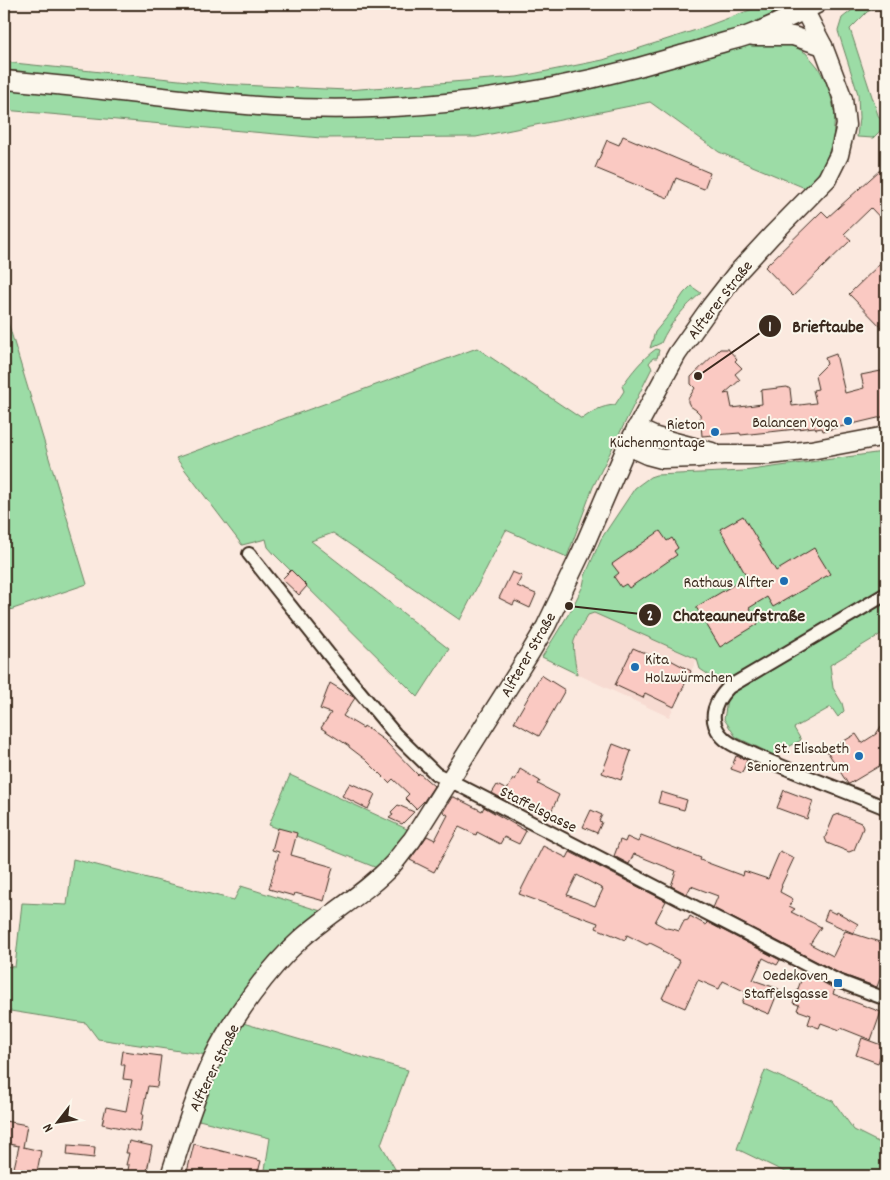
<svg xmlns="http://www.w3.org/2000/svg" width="890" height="1180" viewBox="0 0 890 1180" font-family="Dekko,sans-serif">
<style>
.built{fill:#f7dbd2}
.green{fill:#9cdca6;stroke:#6c8362}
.building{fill:#fac9c2;stroke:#3b2a1e;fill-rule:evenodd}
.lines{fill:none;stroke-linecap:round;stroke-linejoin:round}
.street-casing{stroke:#3b2a1e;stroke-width:16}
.secondary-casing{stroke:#3b2a1e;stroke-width:21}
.street{stroke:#fbf7ec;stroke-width:12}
.secondary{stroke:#fbf7ec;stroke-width:18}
.poi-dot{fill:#1f6fb2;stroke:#fbf7ec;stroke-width:2}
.labels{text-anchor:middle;stroke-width:4;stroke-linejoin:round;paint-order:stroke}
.street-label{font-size:16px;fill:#3b2a1e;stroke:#fbf7ec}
.poi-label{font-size:16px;fill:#3b2a1e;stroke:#fbf7ec;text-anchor:end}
.leader{fill:none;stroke:#3b2a1e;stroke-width:2}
.callout-dot{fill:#3b2a1e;stroke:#fbf7ec;stroke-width:2}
.mark-label{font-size:15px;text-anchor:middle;font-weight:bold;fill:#fff}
.callout-label{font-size:18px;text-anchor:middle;font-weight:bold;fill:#3b2a1e;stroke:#fbf7ec;stroke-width:4;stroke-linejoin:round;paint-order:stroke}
</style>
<rect width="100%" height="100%" fill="#fbe9df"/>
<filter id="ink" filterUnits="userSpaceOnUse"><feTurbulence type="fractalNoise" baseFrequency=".02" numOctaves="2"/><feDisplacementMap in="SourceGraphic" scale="10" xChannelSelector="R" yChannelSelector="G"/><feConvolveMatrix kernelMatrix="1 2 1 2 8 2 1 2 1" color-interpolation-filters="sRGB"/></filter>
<g filter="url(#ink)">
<path class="built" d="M594,613l103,46 -28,58 -92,-43 -3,-31 4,-13 3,-1 7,-14z"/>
<g class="green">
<path d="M766,4h16l-4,6 4,32 13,5 11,6 12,14 11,21 6,26 -2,26 -9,26 -10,13 -9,9 -86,-36 -69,-50 -174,35 -155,1 -317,-28v-48l214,22 129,6 170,-13 86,-17 96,-31z"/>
<path d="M860,4h21l-14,8 -17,17 29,89 7,2v5l-13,13 -16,-1 2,-19 -1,-24 -20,-63 4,-13z"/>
<path d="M691,286l10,7c-16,14 -31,29 -40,50l-11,5 5,-16 14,-17 15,-22z"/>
<path d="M4,309l83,275 -83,28z"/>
<path d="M477,348l105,71c11,-8 19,-13 33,-14l9,-14 -2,-5c10,-14 20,-27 34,-37l3,1 -2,8h-4l-4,5 3,5 -59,119 -26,70 -61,-27 -46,90 -127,-87 -22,8 138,108 -31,48 -143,-142 -7,-8 -2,-8 -24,6 -66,-87z"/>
<path d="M883,452l3,1v134l-10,6 10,18v20l-56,34 3,23 9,15 2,8 -6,6 -7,-10 -37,21 7,12 -27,15 -38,-18 -12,-18c6,-32 1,-33 -24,-50l-3,-10 -103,-46 -6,2c-5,9 -11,17 -14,26 -2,8 2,24 3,33l-35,-17 29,-47 12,-24 2,-10 16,-37 34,-51 15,-11 6,-2 88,-4z"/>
<path d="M290,775l119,55 -8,11 -24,27 -108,-43z"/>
<path d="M73,859l161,41 7,-14 83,26 -117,143 -109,-16 -12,-16 -82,-13v-44l11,1 7,-64 45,2z"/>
<path d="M243,1023l58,17 107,30 -27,74 18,32h-135l6,-38 -75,-19c14,-33 29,-65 48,-96z"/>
<path d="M765,1070l68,31 21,29 32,16v30h-93l-56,-27z"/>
</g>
<g class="building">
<path d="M623,136l87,37 -6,16 -28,-11 -8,20 -73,-30 12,-28 12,5z"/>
<path d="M880,170l6,7v47l-15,-16 -27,26 7,6 -58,56 -28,-29 57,-56 6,6z"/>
<path d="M886,258v74l-37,-38z"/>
<path d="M720,349h8l9,10 -2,2 7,7 -7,6 5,6 -16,14 5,-1 3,15 30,-4 -1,-14 26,-3 3,2 2,17 24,-3 -3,-13 5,-1 -3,-13 12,-12 -2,-6 11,-4 9,39 19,-5 -3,-13 25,-5v46l-63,15 -1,-3 -6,1 -1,-2 -74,8 -1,-2 -38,3 -2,-22 -4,-4 -6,-4 -2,-4v-3l7,-11 -4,-4v-7z"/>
<path d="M743,516l33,55 38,-23 16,26 -57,33 -6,-10 -18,11 9,16 -38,23 -24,-40 51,-30 -27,-48z"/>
<path d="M660,531l7,10 5,-3 6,10 -4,3 3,4 -48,33 -3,-4 -5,3 -7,-10 5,-4 -7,-9z"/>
<path d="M291,570l16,16 -8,9 -17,-16z"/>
<path d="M512,572l10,4 -5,10 19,8 -6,14 -15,-7 -2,4 -14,-7z"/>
<path d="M633,648l28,12 2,-4 28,15 -17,36 -29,-14 -2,5 -28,-13z"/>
<path d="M541,675l24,15 -26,46 -25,-14z"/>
<path d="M330,683l25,15 -12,18 20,12 1,-2 21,15 33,34 1,-2 15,13 -10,15 -8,8 -11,-11 4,-4 -16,-15 -4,4 -23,-23 -17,-13v-1l-28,-18 10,-15 -11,-4z"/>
<path d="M886,719v43l-37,22h-1l-21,-33 29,-17 6,9 14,-9z"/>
<path d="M613,744l18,7 -10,29 -19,-7z"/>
<path d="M736,756l11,4 -5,13 -11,-4z"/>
<path d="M520,769l20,12 -2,3 21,11 -9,19 -44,-21 -3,6 -11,-6 5,-8 10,5 6,-11 2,1z"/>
<path d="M350,783l25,11 -7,15 -26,-13z"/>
<path d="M784,790l29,11 -6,18 -30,-11z"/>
<path d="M661,792l26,8 -3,10 -26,-7z"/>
<path d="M452,797h2l28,14 2,-4 42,24 -7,13 -15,-7 -4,7 -23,-12 -1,3 -17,-8 -25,45 -24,-12 17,-24 8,4 13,-25 -5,-3z"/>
<path d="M398,805l16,7 -12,12 -13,-6 4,-3 -2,-3z"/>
<path d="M591,810l11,5 -3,6 3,1 -5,11 -14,-6z"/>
<path d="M839,814l22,9 2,5 -9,22 -5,2 -22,-9 -2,-5 9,-22z"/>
<path d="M278,828l19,5 -6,22 42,12 -9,34 -29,-8 -1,3 -25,-7 10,-37 -7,-2z"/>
<path d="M641,835l60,23 -1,2 43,16 1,-5 24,8 12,-28 14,7 -13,28h1l-2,6 13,7 -4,7 6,3 -4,3 30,15 -11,17 23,12 12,-25 41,13v18l-9,25 -36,-13 -128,-66 5,-12 -27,-10 -4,8 -16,-8 5,-15 -42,-17 -5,10 -15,-8 6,-16 5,2 2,-5 11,5z"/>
<path d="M543,846l24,12 3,-6 96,49 -11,21 11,6 7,1 6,2 5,-10 4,-1 2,-4 16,9 1,-3 73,38 -3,5 -14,-7 -10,22 26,9 -10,25 -27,-11 4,-11 -23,-11 -4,8 -21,-9 -13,28 -23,-10 18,-37 -17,-9 -1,-3 -12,-6 -3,2 -20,-10 -2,5 -29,-12 2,-5 -79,-29zM577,875l26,14 -8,17 -28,-11z"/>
<path d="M828,910l8,4 1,-2 21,12 -5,9 -29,-13z"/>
<path d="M804,972l31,17 -2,5 48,18 -10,28 -30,-12 -1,2 -19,-7 -2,5 -11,-4 3,-9 -14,-5 2,-5 -6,-2z"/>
<path d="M862,1038l22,8 -6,17 -22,-8z"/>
<path d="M123,1051l38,5 -4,31 -9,-1 -6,28h1l-3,18 -38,-8 4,-17 20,4 6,-31 -9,-1 2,-14h-4z"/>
<path d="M5,1121l22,4 -4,22 18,4 -4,21 -23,-4 5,-22 -15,-3z"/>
<path d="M129,1141l23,5 -6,30h-19l2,-11h-3l3,-12h-3z"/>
<path d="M194,1144l67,17 -4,15h-71z"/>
<path d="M68,1145l27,2 -1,11 -27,-3z"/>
</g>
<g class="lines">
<g class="street-casing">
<g id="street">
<path d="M249,554l85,107 61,73 41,40 13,6 389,201 48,18"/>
<path d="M886,594l-157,93c-13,13 -22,30 -9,47 8,11 23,15 35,21 43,19 88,35 131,53"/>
</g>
</g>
<g class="secondary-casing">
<g id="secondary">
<path d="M753,36h40l30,10"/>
<path d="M4,80c90,7 179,22 270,27 137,8 275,-12 407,-52 15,-4 29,-9 44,-13 8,-2 16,-4 24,-7 23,-9 46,-20 68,-31"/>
<path d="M636,428l20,9 56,15"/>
<path d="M627,446l20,9 15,4 35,-1 25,-3h48l41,-5 75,-14"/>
<path d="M170,1176c13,-40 25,-80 43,-118 20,-41 55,-89 88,-119 29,-26 65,-46 92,-75 6,-7 12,-16 19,-24l118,-187 16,-27 35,-73 46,-107 50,-92 34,-48 25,-32 36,-39 55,-56 12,-24 7,-30 -3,-26 -20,-53 -22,-42"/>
</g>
</g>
<use href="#street" class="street"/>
<use href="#secondary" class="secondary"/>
</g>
</g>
<g class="poi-dot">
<circle cx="848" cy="421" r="5"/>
<circle cx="715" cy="432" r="5"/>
<circle cx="784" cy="581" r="5"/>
<circle cx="635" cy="667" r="5"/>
<circle cx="859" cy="756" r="5"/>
<rect x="833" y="978" width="10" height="10" rx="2.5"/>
</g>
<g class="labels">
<g class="street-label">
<text transform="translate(719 299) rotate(-52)" y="6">Alfterer Straße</text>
<text transform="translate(527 654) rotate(-60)" y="6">Alfterer Straße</text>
<text transform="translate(539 808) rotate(27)" y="6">Staffelsgasse</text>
<text transform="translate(213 1067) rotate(-64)" y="6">Alfterer Straße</text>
</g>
<g class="poi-label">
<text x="838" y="427">Balancen Yoga</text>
<text x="705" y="429">Rieton<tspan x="705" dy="18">Küchenmontage</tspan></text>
<text x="774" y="587">Rathaus Alfter</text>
<text x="645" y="664" text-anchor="start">Kita<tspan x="645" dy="18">Holzwürmchen</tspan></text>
<text x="849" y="753">St. Elisabeth<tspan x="849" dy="18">Seniorenzentrum</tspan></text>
<text x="828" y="980">Oedekoven<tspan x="828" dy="18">Staffelsgasse</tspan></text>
</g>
</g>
<path class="leader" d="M698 376L770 326M569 606L650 615"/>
<g class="callout-dot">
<circle cx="698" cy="376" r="5"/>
<circle cx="569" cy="606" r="5"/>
<circle cx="770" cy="326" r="12"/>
<circle cx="650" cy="615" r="12"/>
</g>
<g class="mark-label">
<text x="770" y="331">1</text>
<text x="650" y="620">2</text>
</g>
<g class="callout-label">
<text x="828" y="332">Brieftaube</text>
<text x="739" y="621">Chateauneufstraße</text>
</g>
<rect width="890" height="1180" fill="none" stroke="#fbf7ec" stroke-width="20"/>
<rect x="10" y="10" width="870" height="1160" fill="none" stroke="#3b2a1e" stroke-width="2" filter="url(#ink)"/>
<g transform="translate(58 1122) rotate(239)" stroke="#fbf7ec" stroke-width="4" paint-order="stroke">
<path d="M0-4L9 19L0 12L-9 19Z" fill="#3b2a1e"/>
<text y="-8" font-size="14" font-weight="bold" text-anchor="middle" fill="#3b2a1e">N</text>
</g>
</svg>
